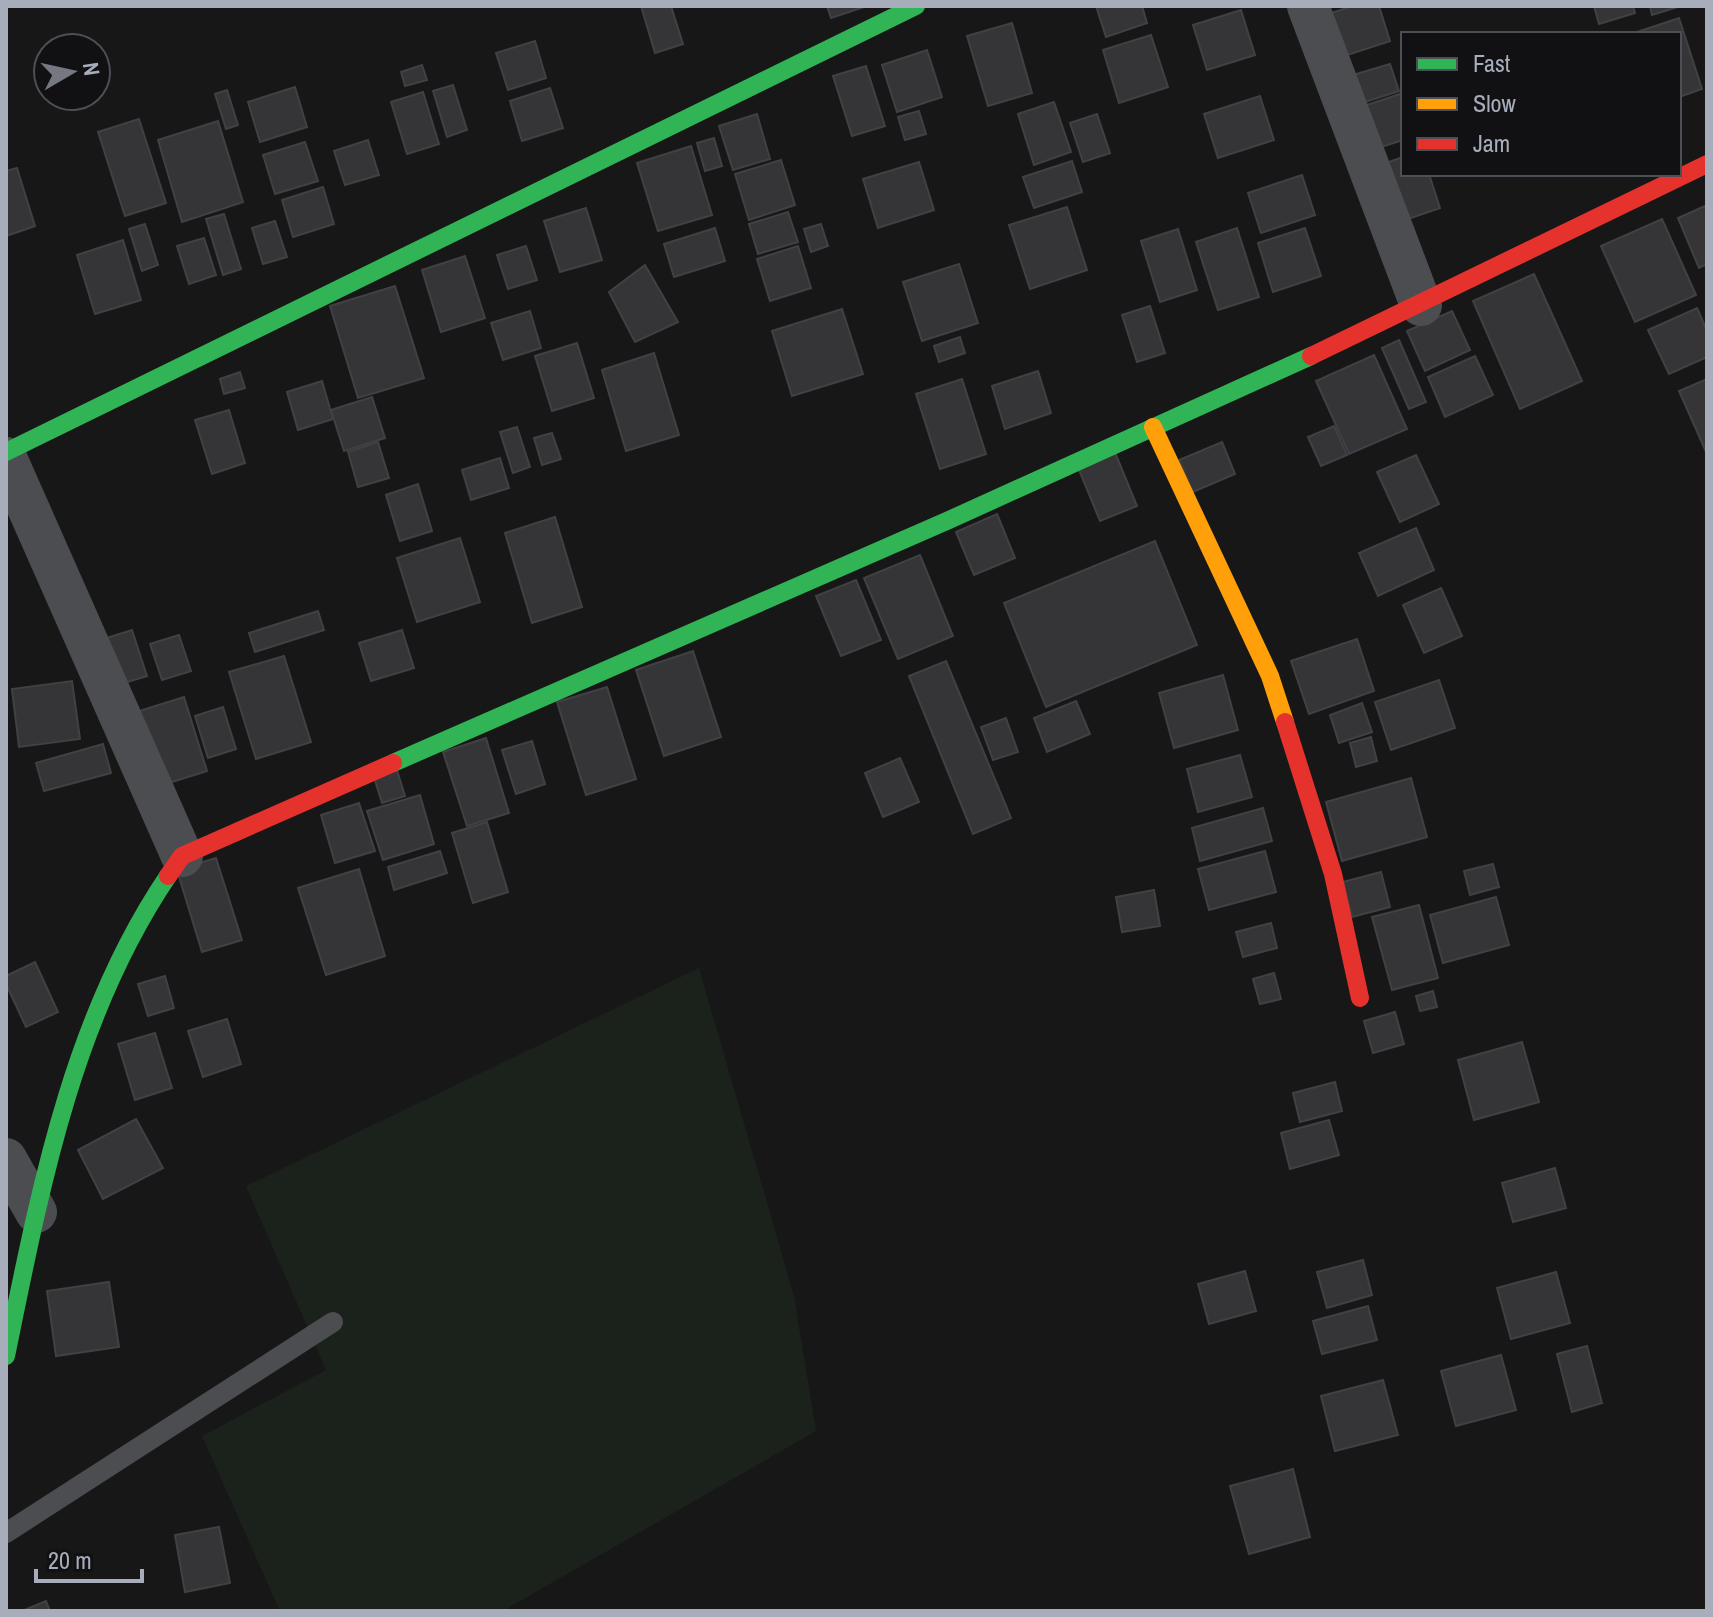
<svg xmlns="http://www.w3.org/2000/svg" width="1713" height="1617" viewBox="0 0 1713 1617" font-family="'Archivo Narrow',sans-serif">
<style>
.green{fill:#1b221c}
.building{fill:#353537;stroke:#404144;stroke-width:2}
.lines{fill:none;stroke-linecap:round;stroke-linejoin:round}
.lane{stroke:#4b4d51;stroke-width:20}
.street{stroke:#4b4d51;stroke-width:42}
.fast{stroke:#30b455;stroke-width:18}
.slow{stroke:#ff9f0a;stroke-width:18}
.jam{stroke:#e5322d;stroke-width:18}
</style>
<rect width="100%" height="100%" fill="#171718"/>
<path class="green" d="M699,968l95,328 22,135 -313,180h-223l-78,-175 124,-66 -80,-184z"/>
<g class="building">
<path d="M641,6h30l12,38 -28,9z"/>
<path d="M827,6h40l-36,12z"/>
<path d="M1096,6h46l5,17 -41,14z"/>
<path d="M1353,6h26l11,35 -52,17 -13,-43z"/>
<path d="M1594,6h39l2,7 -36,11z"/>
<path d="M1650,6h31l-29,9z"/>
<path d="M1241,10l14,45 -48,15 -14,-45z"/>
<path d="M1679,18l23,71 -23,8v-63h-48z"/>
<path d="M1012,23l20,70 -44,13 -21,-70z"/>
<path d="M1151,35l17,52 -49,16 -16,-53z"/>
<path d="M535,41l11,37 -38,12 -12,-37z"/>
<path d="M927,50l15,47 -45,15 -15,-47z"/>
<path d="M1390,64l9,27 -37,12 -9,-28z"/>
<path d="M422,65l5,15 -22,6 -4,-14z"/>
<path d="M866,66l19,60 -33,10 -19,-60z"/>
<path d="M453,85l14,45 -20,7 -14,-46z"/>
<path d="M295,87l12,40 -47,15 -12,-40z"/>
<path d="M550,88l13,40 -41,13 -12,-40z"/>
<path d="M227,90l11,35 -12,4 -11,-35z"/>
<path d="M423,92l16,52 -32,10 -16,-52z"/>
<path d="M1403,93v47l-28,9 -14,-42z"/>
<path d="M1260,96l14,44 -56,18 -14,-44z"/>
<path d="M1054,102l17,50 -37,13 -16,-51z"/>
<path d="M919,111l7,23 -21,6 -7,-23z"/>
<path d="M757,114l13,45 -37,11 -14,-44z"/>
<path d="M1097,114l13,39 -27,9 -13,-39z"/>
<path d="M139,119l27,84 -41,13 -27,-84z"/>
<path d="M218,121l25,81 -61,20 -24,-82z"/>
<path d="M714,138l8,28 -17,5 -8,-28z"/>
<path d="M368,140l11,35 -34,10 -11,-34z"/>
<path d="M305,142l13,39 -43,13 -12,-39z"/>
<path d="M691,146l21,69 -54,16 -21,-68z"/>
<path d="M1403,157v17h26l11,34 -38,13 -19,-57z"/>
<path d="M781,160l14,45 -46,15 -14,-46z"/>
<path d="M1072,161l10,31 -48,16 -11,-31z"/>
<path d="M919,162l15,48 -56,18 -15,-49z"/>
<path d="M17,168l18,58 -29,10v-65z"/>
<path d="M1302,175l13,40 -54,18 -13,-40z"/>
<path d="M323,187l11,37 -41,13 -11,-37z"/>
<path d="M1707,205v59l-8,4 -21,-50z"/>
<path d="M1067,207l20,63 -57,19 -21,-64z"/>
<path d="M586,208l16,52 -42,12 -16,-51z"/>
<path d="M788,212l10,30 -40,12 -9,-30z"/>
<path d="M224,214l17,55 -18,6 -17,-56z"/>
<path d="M1662,219l34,76 -61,27 -34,-76z"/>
<path d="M275,221l12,36 -24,7 -11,-36z"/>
<path d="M145,224l13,41 -16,6 -13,-42z"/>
<path d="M821,224l7,22 -17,6 -7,-23z"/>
<path d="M715,228l10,33 -51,16 -10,-33z"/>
<path d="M1237,228l22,69 -41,13 -22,-68z"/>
<path d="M1305,228l16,48 -48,16 -15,-49z"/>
<path d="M1178,229l19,61 -37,12 -19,-61z"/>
<path d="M204,238l12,37 -27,9 -12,-38z"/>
<path d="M123,240l18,60 -46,14 -18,-59z"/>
<path d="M526,246l11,34 -29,9 -11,-34z"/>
<path d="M798,246l13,42 -41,13 -13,-42z"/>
<path d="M465,256l20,62 -44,14 -19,-62z"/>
<path d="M959,264l19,59 -56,18 -19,-59z"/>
<path d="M645,265l33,57 -43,20 -26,-50z"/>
<path d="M1534,274l48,107 -62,28 -47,-108z"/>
<path d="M395,286l29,92 -66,20 -28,-92z"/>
<path d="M1150,306l15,47 -28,9 -15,-47z"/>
<path d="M1697,308l10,23v26l-38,17 -21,-44z"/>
<path d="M842,309l21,65 -71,22 -20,-65z"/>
<path d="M530,311l11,37 -38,12 -12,-37z"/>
<path d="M1452,311l18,39 -45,21 -18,-40z"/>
<path d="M960,337l5,16 -26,9 -5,-16z"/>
<path d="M1399,340l27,62 -17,7 -27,-61z"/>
<path d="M577,343l17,55 -42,13 -17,-55z"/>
<path d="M654,353l25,82 -53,16 -24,-81z"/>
<path d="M1374,355l33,74 -58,25 -33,-73z"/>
<path d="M1475,356l18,39 -48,22 -17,-40z"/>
<path d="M1038,371l13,42 -46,16 -13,-43z"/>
<path d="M240,372l5,16 -21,6 -4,-15z"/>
<path d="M962,379l24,75 -46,15 -24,-75z"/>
<path d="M1707,379v75l-28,-63z"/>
<path d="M322,381l11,38 -35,11 -11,-38z"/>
<path d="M372,397l13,41 -41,13 -13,-41z"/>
<path d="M229,410l16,53 -33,11 -17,-54z"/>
<path d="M1334,426l13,29 -26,11 -13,-29z"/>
<path d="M517,427l13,40 -17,6 -13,-41z"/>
<path d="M552,433l9,26 -19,6 -8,-27z"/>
<path d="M378,442l11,36 -31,9 -10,-35z"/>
<path d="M1222,442l13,32 -42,18 -14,-32z"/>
<path d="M1114,450l23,56 -37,15 -23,-56z"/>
<path d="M1416,455l23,49 -39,18 -23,-50z"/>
<path d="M500,458l9,30 -38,12 -9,-30z"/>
<path d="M418,484l14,47 -32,10 -14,-46z"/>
<path d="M997,514l18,44 -41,17 -18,-43z"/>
<path d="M555,517l27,90 -50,16 -27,-90z"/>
<path d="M1416,528l18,42 -56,26 -19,-43z"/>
<path d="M460,538l20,64 -63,20 -20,-64z"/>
<path d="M1155,541l42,104 -151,62 -42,-104z"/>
<path d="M920,555l33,81 -55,23 -34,-81z"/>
<path d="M856,580l25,60 -40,16 -25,-60z"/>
<path d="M1441,588l21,48 -38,17 -21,-48z"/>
<path d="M318,611l6,19 -69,22 -6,-19z"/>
<path d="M132,630l15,46 -36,11 -14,-46z"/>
<path d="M402,630l12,38 -43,13 -12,-38z"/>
<path d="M179,635l12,36 -29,9 -12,-36z"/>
<path d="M1357,639l17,52 -65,23 -18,-53z"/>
<path d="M693,651l28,86 -57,19 -28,-86z"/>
<path d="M284,656l27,86 -55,17 -27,-87z"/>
<path d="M946,661l65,157 -38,16 -64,-158z"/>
<path d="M1223,675l15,55 -64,18 -15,-55z"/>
<path d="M1439,680l16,48 -64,22 -16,-48z"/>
<path d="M72,681l8,58 -61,8 -7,-58z"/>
<path d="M607,687l29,92 -50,16 -29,-93z"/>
<path d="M184,697l23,74 -51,16 -23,-74z"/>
<path d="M1076,701l14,33 -43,18 -13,-34z"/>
<path d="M1362,703l10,29 -33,11 -9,-28z"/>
<path d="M223,707l13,42 -28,9 -13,-42z"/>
<path d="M1006,718l12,34 -25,8 -12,-33z"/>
<path d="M1371,737l6,24 -21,6 -6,-24z"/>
<path d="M486,738l23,75 -42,13 -24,-74z"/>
<path d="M532,741l13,43 -29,10 -14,-44z"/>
<path d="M103,744l8,29 -67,18 -8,-28z"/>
<path d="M1240,755l12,42 -54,15 -11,-43z"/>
<path d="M900,758l19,44 -36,15 -18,-44z"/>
<path d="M396,767l9,29 -23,7 -9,-29z"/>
<path d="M1411,778l16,59 -85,24 -16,-59z"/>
<path d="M420,795l14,49 -51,16 -16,-49z"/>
<path d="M359,803l16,48 -40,12 -14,-48z"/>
<path d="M1263,808l9,33 -72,20 -8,-33z"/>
<path d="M487,822l21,70 -35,11 -21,-70z"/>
<path d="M440,851l7,22 -53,17 -6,-23z"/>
<path d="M1265,851l11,41 -67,18 -11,-41z"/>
<path d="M216,858l26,82 -40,12 -25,-82z"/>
<path d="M1493,864l6,23 -29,8 -6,-24z"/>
<path d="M359,869l26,87 -59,19 -28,-87z"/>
<path d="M1381,872l9,35 -38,10 -9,-35z"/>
<path d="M1154,890l6,36 -38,6 -6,-35z"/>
<path d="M1496,897l13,48 -66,18 -13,-48z"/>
<path d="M1419,905l19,73 -46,12 -20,-73z"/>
<path d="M1271,923l6,25 -34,9 -7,-25z"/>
<path d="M35,962l23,50 -32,15 -20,-43v-8z"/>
<path d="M1274,973l7,26 -21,5 -7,-25z"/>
<path d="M165,976l9,32 -26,8 -10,-32z"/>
<path d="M1433,991l4,16 -17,4 -4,-15z"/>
<path d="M1395,1012l9,32 -31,9 -9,-32z"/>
<path d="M227,1019l14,45 -38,13 -15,-46z"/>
<path d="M155,1033l17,55 -37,12 -17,-56z"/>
<path d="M1522,1042l17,60 -65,18 -16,-60z"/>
<path d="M1335,1082l7,29 -42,11 -7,-29z"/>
<path d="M136,1119l27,49 -60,31 -25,-49z"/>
<path d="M1329,1120l10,35 -49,14 -9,-36z"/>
<path d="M1555,1168l11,40 -53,14 -11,-39z"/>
<path d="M1363,1260l9,35 -45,13 -10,-36z"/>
<path d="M1245,1271l11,40 -47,13 -11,-40z"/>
<path d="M1556,1272l14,51 -59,16 -14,-51z"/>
<path d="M109,1282l10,65 -63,9 -9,-65z"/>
<path d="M1368,1306l9,34 -55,14 -9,-33z"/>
<path d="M1587,1346l15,57 -30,9 -15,-58z"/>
<path d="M1501,1355l15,55 -60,16 -15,-55z"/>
<path d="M1383,1380l15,55 -63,16 -14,-55z"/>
<path d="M1293,1469l17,68 -61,17 -19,-68z"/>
<path d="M219,1527l11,56 -45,9 -10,-57z"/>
<path d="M46,1601l4,10h-28z"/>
</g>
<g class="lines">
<path class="lane" d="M6,1533l327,-211"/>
<g class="street">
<path d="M1308,6l113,299"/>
<path d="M6,458l176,398"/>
<path d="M6,1159l30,53"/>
</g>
<g class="fast">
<path d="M6,452l910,-446"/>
<path d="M393,763l556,-243 362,-164"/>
<path d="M6,1356c34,-166 66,-338 162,-480"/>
</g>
<path class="slow" d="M1153,427l117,249 15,46"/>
<g class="jam">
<path d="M1311,356l396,-192"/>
<path d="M1285,722l48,152 27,124"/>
<path d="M168,876l14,-20 211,-93"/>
</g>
</g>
<rect width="1713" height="1617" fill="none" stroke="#a7adba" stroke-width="16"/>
<rect x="1401" y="32" width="280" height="144" fill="#111114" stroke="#4d4f56" stroke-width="2"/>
<rect x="1417" y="58" width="40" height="12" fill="#30b455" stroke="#4d4f56" stroke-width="2"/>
<text x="1473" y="72" font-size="24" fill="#a7adba">Fast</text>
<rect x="1417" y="98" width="40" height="12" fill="#ff9f0a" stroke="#4d4f56" stroke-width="2"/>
<text x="1473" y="112" font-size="24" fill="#a7adba">Slow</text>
<rect x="1417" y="138" width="40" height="12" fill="#e5322d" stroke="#4d4f56" stroke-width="2"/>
<text x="1473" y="152" font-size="24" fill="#a7adba">Jam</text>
<g transform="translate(72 72) rotate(81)"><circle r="38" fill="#111114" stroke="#4d4f56" stroke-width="2"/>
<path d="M0-6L14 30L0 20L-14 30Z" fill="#757881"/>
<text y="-12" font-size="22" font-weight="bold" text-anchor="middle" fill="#a7adba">N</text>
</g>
<path d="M36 1569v12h106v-12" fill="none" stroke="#a7adba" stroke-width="4"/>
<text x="48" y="1569" font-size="24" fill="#a7adba" stroke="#111114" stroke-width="6" paint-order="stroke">20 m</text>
</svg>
